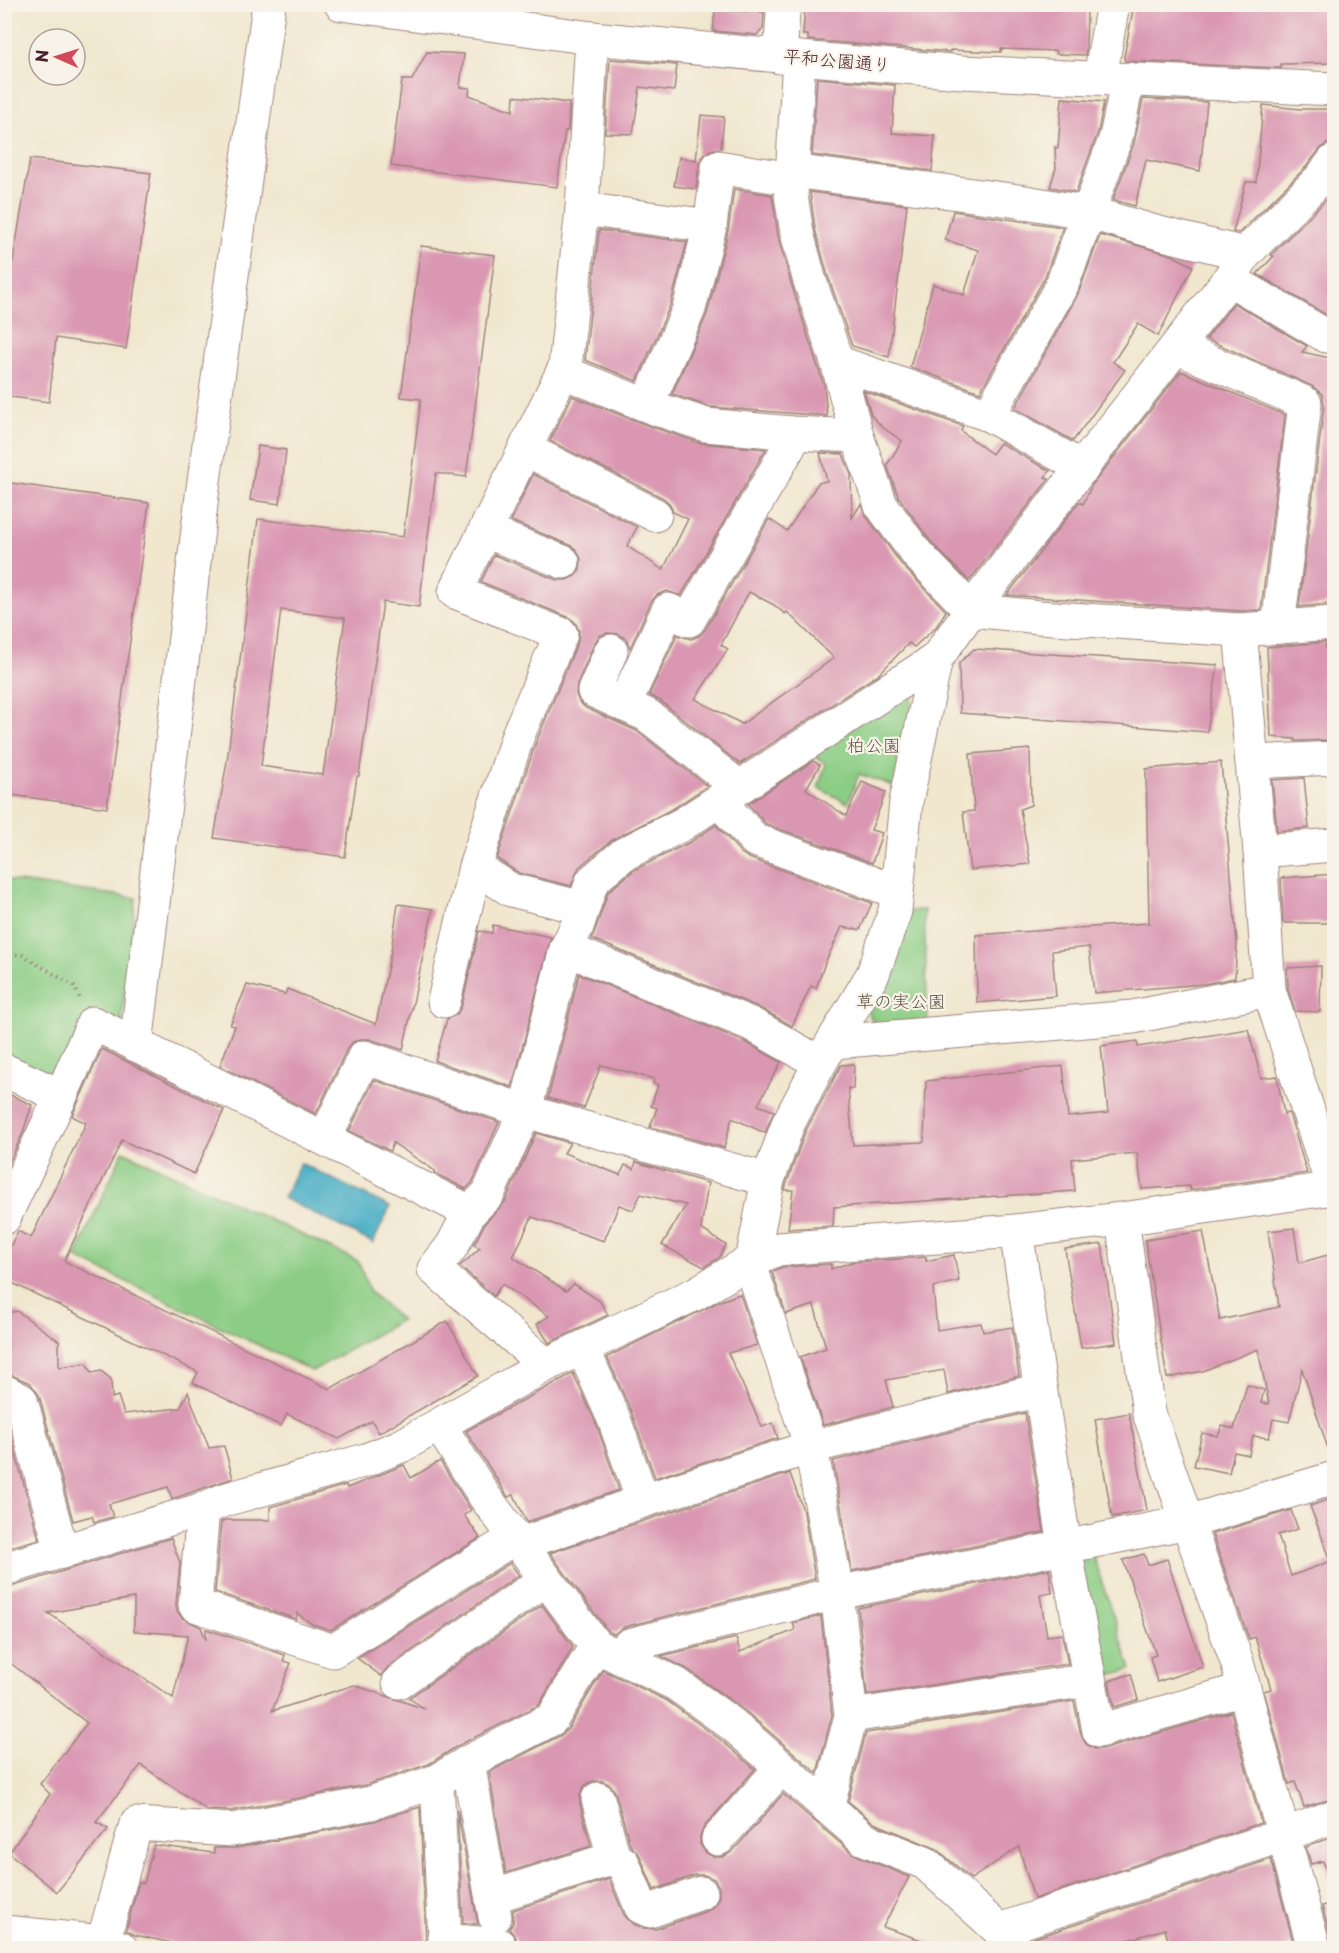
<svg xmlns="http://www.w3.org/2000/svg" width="1339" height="1953" viewBox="0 0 1339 1953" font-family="'Playpen Sans','Klee One',sans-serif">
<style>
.green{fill:#8ccd85;stroke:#6b7658;stroke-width:1.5}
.water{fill:#46aec5;stroke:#486678;stroke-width:1.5}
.building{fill:#da97b2;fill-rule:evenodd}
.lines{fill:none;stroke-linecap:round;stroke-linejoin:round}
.minor-casing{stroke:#9e837d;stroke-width:35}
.path{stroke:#9e837d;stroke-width:4;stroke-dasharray:1.5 4.5;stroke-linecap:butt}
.minor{stroke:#fff;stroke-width:33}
.labels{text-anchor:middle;stroke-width:4.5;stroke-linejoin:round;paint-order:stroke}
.street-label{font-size:18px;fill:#4a1f2b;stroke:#f7f3e8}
.park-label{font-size:18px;fill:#5e5346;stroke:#f7f3e8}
</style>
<rect width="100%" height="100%" fill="#f7f3e8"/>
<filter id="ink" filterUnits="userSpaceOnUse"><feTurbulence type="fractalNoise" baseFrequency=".0167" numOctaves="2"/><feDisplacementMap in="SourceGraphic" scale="12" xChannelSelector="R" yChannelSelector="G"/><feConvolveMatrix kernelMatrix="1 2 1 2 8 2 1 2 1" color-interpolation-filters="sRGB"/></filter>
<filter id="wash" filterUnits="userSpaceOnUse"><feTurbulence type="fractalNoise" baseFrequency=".008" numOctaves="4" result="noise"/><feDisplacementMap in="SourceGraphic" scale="24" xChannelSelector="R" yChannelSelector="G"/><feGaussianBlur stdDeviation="1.35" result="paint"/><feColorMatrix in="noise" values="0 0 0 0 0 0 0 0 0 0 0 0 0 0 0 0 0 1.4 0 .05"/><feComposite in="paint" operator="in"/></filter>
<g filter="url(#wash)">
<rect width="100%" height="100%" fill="#f1e7cf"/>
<g class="green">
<path d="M915,679l-16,109 -40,-14 -11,29 -30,-15 8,-24 -18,-13z"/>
<path d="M4,880l132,18 -15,127 -63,55 -53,-26z"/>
<path d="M924,910l4,116 -50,5 -13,-24 42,-96z"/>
<path d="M123,1151l235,110 12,31 31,28 -89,51 -237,-114z"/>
<path d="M1090,1547l41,122 -37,11 -24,-130z"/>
</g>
<path class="water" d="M300,1163l90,44 -17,36 -90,-45z"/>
<g id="blocks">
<g class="building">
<path d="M805,4h156l44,3v-3h19l30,2v4l33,1 -1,39 -1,5 -29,-1v-3l-55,-2v3l-51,-2v2l-142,-12v-5h-5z"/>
<path d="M1134,4h201v59l-54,1v4l-156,-7 -1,-4z"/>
<path d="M715,11l49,1 -1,17 -6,6 -44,-4z"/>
<path d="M427,52l37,2 -4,33 10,1 -1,7 44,16 1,-15 55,7 -1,28h-3l-8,56 -166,-21 11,-86h10z"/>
<path d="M610,59l67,6 -3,26 -34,-4 -7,47 -28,-1z"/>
<path d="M817,78l78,7 -3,48 43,3 -3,35 -120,-16z"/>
<path d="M1062,98l42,4 -6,30 -22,60 -26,-5 6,-19 -1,-21 3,1z"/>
<path d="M1143,99l64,3 -7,69 -54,-11 -11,46 -22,-6 21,-57z"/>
<path d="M1263,105l37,4h35v34l-9,1 -6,5 -14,18 -67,66 -6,-1 13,-50h10z"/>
<path d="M701,115l23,2 -3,31 -10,2 -8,6 -4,8 -3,25 -22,-3 5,-29 17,3z"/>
<path d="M30,159l121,14 -25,176 -70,-11 -7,64 -45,-6v-136l9,1z"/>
<path d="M734,189l38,6 6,41 13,47 33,103 3,30 -117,-9 -38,-13 35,-80 21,-83z"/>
<path d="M810,192l97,13 -18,152 -37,-11 -25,-73 -12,-44z"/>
<path d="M1333,193h2v122l-3,3 -75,-44 17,-18 -3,-1z"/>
<path d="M953,211l110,16 -18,50 -65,115 -70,-25 23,-83 31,11 14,-45 -33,-10z"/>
<path d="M599,230l88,12 -16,61 -34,78 -52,-21z"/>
<path d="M1100,235l72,20 21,11 -35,70 -20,-12 -25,38 12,8 -52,71 -58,-33 63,-114z"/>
<path d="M421,246l74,9 -29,222 -30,-4 -17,134 -36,-5 -24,174h-2l-12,81 -131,-19 13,-77 31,-242 145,18 18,-138 -20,-2zM281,610l64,8 -22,157 -62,-9z"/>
<path d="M1234,303l73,43 -5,6 33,7v220l-5,25 -31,3 25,-202 -2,-11 -10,-8 -106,-47z"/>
<path d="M1181,371l104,44 -24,195 -21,1 -233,-16 72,-93 4,2 9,-19z"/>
<path d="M864,391l99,35 -2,5 31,23 8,-11 50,28 -5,6 4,2 -80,102 -38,-39 -33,-46 -11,-31 15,-24 -20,-14 -11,-12z"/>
<path d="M572,396l72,28 56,19 66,6 -85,147 -14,-5 -10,4 -6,7 -21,46 -4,-9 -8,-5 -10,-1 -9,3 -5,8 -17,40 -1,10 3,8 7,6 51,23 70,55 -33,22 -62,32 -33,27 -8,19 -52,-13 -22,-14 39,-117 42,-101 1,-10 -4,-9 -7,-5 -87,-35 13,-27 63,25h9l9,-4 5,-7 1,-10 -4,-9 -7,-5 -59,-24 22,-47 104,53 -10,19 36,24 25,-51 -15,-7 -3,-8 -7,-6 -113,-57z"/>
<path d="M258,446l28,4 -6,54 -30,-4z"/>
<path d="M820,453l23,1 8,21 1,43 9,-14 5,12 36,49 44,46 -10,16 -22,20 -5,-4 -30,31 -139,90 -81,-64 -10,-5 28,-60 14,4 8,-3 6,-6 64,-111 18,12 31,-48 9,-2zM749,592l25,13 11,9 2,-2 47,46 -92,66 -47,-25 33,-50 -7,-4z"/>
<path d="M4,482l145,21 -42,305 -103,-14z"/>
<path d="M1326,642l-1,6 10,-1v93l-40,1v-2l-24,-2 -4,-90z"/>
<path d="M974,649l244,16 -11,67 -247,-19 -1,-50z"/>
<path d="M1030,749l1,56 -11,4 10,55 -60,6 -7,-58 11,-1 -4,-57z"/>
<path d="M813,761l7,4 -14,24 40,27 16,-34 24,10 -15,38 11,3 -10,30 -106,-39 -18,-20z"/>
<path d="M1221,762l16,181 -2,35 -31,6 -110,9 -5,-46 -37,4 4,45 -79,7 -1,-68 173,-12 -3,-154z"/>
<path d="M1304,778l5,50 -32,3 -5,-51z"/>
<path d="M716,825l25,28 8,5 123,45 -12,27 -18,-3 -17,36 -9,25 -5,-2 -19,40 -34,-19 -166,-68 16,-47 26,-22 58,-29z"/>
<path d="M1335,874v49h-52l-2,-45z"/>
<path d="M398,904l35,5 -30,141 -34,-11h-8l-8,3 -6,7 -31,65 -96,-48 15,-40 -5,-1 17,-40 38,9 2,-5 89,35 15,-73z"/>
<path d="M493,925l58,12 -39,150 -77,-26 12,-42 10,-5 5,-9 17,-74 13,2z"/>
<path d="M1321,966l-1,46 -25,-1 -7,-22 -1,-21z"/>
<path d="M579,974l164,67 38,21 -23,43 16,6 -9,22 -33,-15 -8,30 -74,-21 7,-19 -6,-2 7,-21 -5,-2 1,-4 -53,-14 -17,43 -36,-10z"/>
<path d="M1248,1029l13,49 16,-2 7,38 5,-1 18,60 -117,17v-4l-48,3 -5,-36 -65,6 3,32 -241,16 -1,19 -45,3 5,-39h-8l1,-5 19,-53 36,-67 13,-1 -1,25 -5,-1 5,57 71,-3 2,-61 137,-15 5,51 40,-4 -7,-67 36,-5 1,6z"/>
<path d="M102,1049l122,61 -30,64 -72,-34 -58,121 266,128 117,-68 31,55 -99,57 -7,-12 -33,18 -52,-25 -6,12 -88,-43 5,-11 -194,-93v-20l14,-28 13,7 55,-115 -14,-7z"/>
<path d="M374,1080l125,42 -27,61 -6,6 -32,-16 1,-2 -42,-28 -3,8 -41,-20z"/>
<path d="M4,1092l28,13 -10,30 -18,38z"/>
<path d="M536,1133l34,10 -6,10 56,22 5,-10 9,4 2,-7 72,21 -7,46 25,16 -7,13 -15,9 -42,-22 24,-40 -45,-11 -8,16 -14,-5 -15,36 -72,-24 -19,40 53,34 8,-7 26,17 8,14 -59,28 -12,-19 12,-8 -47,-32 -8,12 -34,-30 20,-18 -6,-3 11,-22 20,-21z"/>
<path d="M1294,1228l5,35 36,-10v201l-5,1 -28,-86 -13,53 -16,-3 -4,19 -16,-2 -4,19 -15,-3 -5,21 -35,-7 8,-33 16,3 4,-10 12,3 13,-44 17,5 -3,13 8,1 -11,-55 -55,22 -36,7 -22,-138 58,-9 17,89 59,-13 -11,-76z"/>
<path d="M1102,1244l14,99 -35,5 -16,-99z"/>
<path d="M954,1255l5,26 -26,6 4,43 44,-7 2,9 29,-5 7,49 -71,18 -4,-24 -58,10 7,27 -70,18 -23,-68 26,-9 -12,-43 -28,9 -14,-42 10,-5 49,-3v5l21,-7 74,-5v4z"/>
<path d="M740,1294l17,51 -29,8 34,74 11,-4 5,15 -123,40 -24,-67 -24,-54 113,-56z"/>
<path d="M17,1311l42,30v26l27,-4 6,10 9,-2 10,8 1,19 6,-2 6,18 56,-6 8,-16 21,56 15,-2 9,32 -61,21 -4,-12 -59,17 4,13 -19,5 -2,-6 -19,5 -34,-126 -9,-12 -26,-11v-58z"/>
<path d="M573,1373l24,53 22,64 -92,32 -13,-27 -6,2 -42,-66z"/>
<path d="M4,1412l35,127 -35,10z"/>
<path d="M1025,1413l19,119 -192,39 -19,-110z"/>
<path d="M1129,1413l18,97 -35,7 -17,-98z"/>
<path d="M440,1461l31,49 -7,5 16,23 -149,92 -19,-6 -15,-11 -1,6 -81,-27 6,-70 4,-2h45v-13l76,-22 1,3 57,-23 7,13z"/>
<path d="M790,1473l14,40 11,66 -191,48 -10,7 -6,-3 -58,-78 99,-34z"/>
<path d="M1335,1497v301l-31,9 -9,-25 -6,2 -25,-93 7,-2 -16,-52 -6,2 -37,-105 79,-24 7,19 -20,6 13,41 40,-15 -21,-55z"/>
<path d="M171,1538l9,25 -4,41 1,7 5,7 19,9 5,13v-11l79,26 -2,6 8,2 -19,48 82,-26 71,24 -16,-11 133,-93 31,42 -34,58 -80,40 -30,19 -63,21 -135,26 -24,-1 -66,-45 -45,57 12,7 -51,63 -48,-39 41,-59 -10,-10 47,-61 -83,-65v-69zM134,1598v33l54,4 -15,63 -125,-85z"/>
<path d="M1144,1554l4,11 19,-6 36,108 -46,15 -7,-25 6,-2 -33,-95z"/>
<path d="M510,1563l9,12 -131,92 -7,9 -24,-18z"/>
<path d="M1049,1569l3,24 -12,2 7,41 15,-2 6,30 -201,31 -9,-87z"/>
<path d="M821,1616l11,99 -15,58 -73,-63 -57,-41 -26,-13 75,-18 4,14 55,-22 -2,-7z"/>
<path d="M603,1670l63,30 55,40 34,29 -51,58 -4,9v8l6,9 8,4h9l9,-5 51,-58 69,59 57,24 -26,50 53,18 -1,3h-418l-1,-10 -7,-9 4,-6v-13l96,-31 15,36 9,9 10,4 13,1 51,-18 8,-5 4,-9v-10l-5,-8 -10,-4h-9l-41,15 -14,-34 -10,-11 -14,-51 -5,-9 -9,-4h-9l-8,4 -5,10v9l11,42 -85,27 -17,-101 72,-37 7,-6z"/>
<path d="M1131,1674l7,26 -24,7 -5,-26z"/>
<path d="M1074,1701l7,34 5,9 9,5h9l127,-37 30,111 -227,76 -15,-52 -48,32 -34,-30 -63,-26 -26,-22 18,-68z"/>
<path d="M420,1807l6,134 2,7h-207l-49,-5 -37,-8 -9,-5 13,-48 5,1 10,-38 60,8v-5h22l139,-27z"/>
<path d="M457,1809l20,111 1,4 -15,-1z"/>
<path d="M1335,1836v48h-4l-8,-23 -12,3 -5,-17z"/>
<path d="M1271,1859l23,86 -12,3h-112l-5,-19 -41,12 3,7h-93l-2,-9z"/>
<path d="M1335,1903v32l-5,1 -8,-30z"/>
</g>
</g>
</g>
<g filter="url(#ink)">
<use href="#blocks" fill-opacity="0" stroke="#9e837d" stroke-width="1.5"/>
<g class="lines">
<g class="minor-casing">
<g id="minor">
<path d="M341,4l251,34 207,20 163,14 372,17"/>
<path d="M780,57l3,-44 2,-9"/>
<path d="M799,58l-8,137 6,38 12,45 28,84 20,74 24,69 36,49 54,56 68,7 201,13 94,-7"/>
<path d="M1100,77l13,-73"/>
<path d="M792,171l233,31 65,11 69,20 86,21"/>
<path d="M582,209l128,17 8,-59 73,12"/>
<path d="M1229,279l97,57 8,1"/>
<path d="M1176,347l129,56 -27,224"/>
<path d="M837,362l152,53 94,53"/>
<path d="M563,372l88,35 55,18 86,8 65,3"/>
<path d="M647,405l42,-96 21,-83"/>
<path d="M989,415l73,-130 54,-148 12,-58"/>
<path d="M525,449l130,66"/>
<path d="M485,531l78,31"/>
<path d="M1240,630l20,221 9,139 65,201"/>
<path d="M611,651l-17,40 53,24 92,72"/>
<path d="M624,705l44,-95 21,10 101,-175 2,-12"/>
<path d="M1252,762l82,-4"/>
<path d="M719,801l36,39 142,52"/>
<path d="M1260,851l74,-6"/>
<path d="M583,908l-72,-18 -36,-23 43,-132 43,-101 -106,-42 110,-225 17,-158 10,-171"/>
<path d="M566,949l185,75 69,39"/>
<path d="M444,1001l31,-134"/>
<path d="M833,1042l300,-25 136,-27"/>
<path d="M136,1045l66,-549 67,-492"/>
<path d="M4,1070l57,26 32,-73 377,189"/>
<path d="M325,1138l39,-81 161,54 243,69"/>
<path d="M4,1218l57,-122"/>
<path d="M1122,1219l27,194 88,249 77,286"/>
<path d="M1016,1231l49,316 34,184 145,-42"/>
<path d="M583,1349l31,70 29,82"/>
<path d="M546,1365l-112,-96 18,-23 18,-34 18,-18 37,-83 41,-162 12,-25 14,-43 32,-27 59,-30 253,-165 35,-49 258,-331 16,-25 75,-75 14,-18"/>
<path d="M4,1391l17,9 41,152"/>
<path d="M440,1426l45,71 111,149 80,38 57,41 131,114 61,24 74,67 17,18"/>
<path d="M203,1509l-8,96 138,46 183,-114"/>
<path d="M521,1544l122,-43 168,-54 229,-57"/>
<path d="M4,1569l199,-60 21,-9 142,-40 35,-14 145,-81 149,-71 57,-34 26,-11 238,-18 106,-12 212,-31"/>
<path d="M620,1657l9,-12 208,-52 351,-71 146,-44"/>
<path d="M399,1682l147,-103"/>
<path d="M851,1716l238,-36"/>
<path d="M468,1762l27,155"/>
<path d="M437,1781l8,159 54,5"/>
<path d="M827,1808l24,-92 -14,-123 -26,-146 -57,-170 -2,-17 16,-80 20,-56 32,-61 53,-89 22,-63 11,-109 30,-143"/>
<path d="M718,1839l63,-71"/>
<path d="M614,1858l9,5 18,44 9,4 51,-18"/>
<path d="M492,1897l122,-39 -16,-59"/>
<path d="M999,1930l285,-95 50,-19"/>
<path d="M4,1932l99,10 18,6"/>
<path d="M103,1942l33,-118 96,6 139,-27 66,-22 31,-19 84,-43 44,-73"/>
</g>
</g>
<path class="path" d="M4,953l18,2 52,31 6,13"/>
<use href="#minor" class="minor"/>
</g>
</g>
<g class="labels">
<g class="street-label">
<text transform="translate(837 61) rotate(5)" y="6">平和公園通り</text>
</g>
<g class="park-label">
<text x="874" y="752">柏公園</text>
<text x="901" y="1008">草の実公園</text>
</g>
</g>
<rect width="1339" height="1953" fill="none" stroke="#f7f3e8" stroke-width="24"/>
<g transform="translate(57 57) rotate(273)"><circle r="28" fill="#f7f3e8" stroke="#b29e9c" stroke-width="1.5"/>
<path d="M0-4.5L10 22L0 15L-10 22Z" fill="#d1495b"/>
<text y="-9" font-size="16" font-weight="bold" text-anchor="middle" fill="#4a1f2b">N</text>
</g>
</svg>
